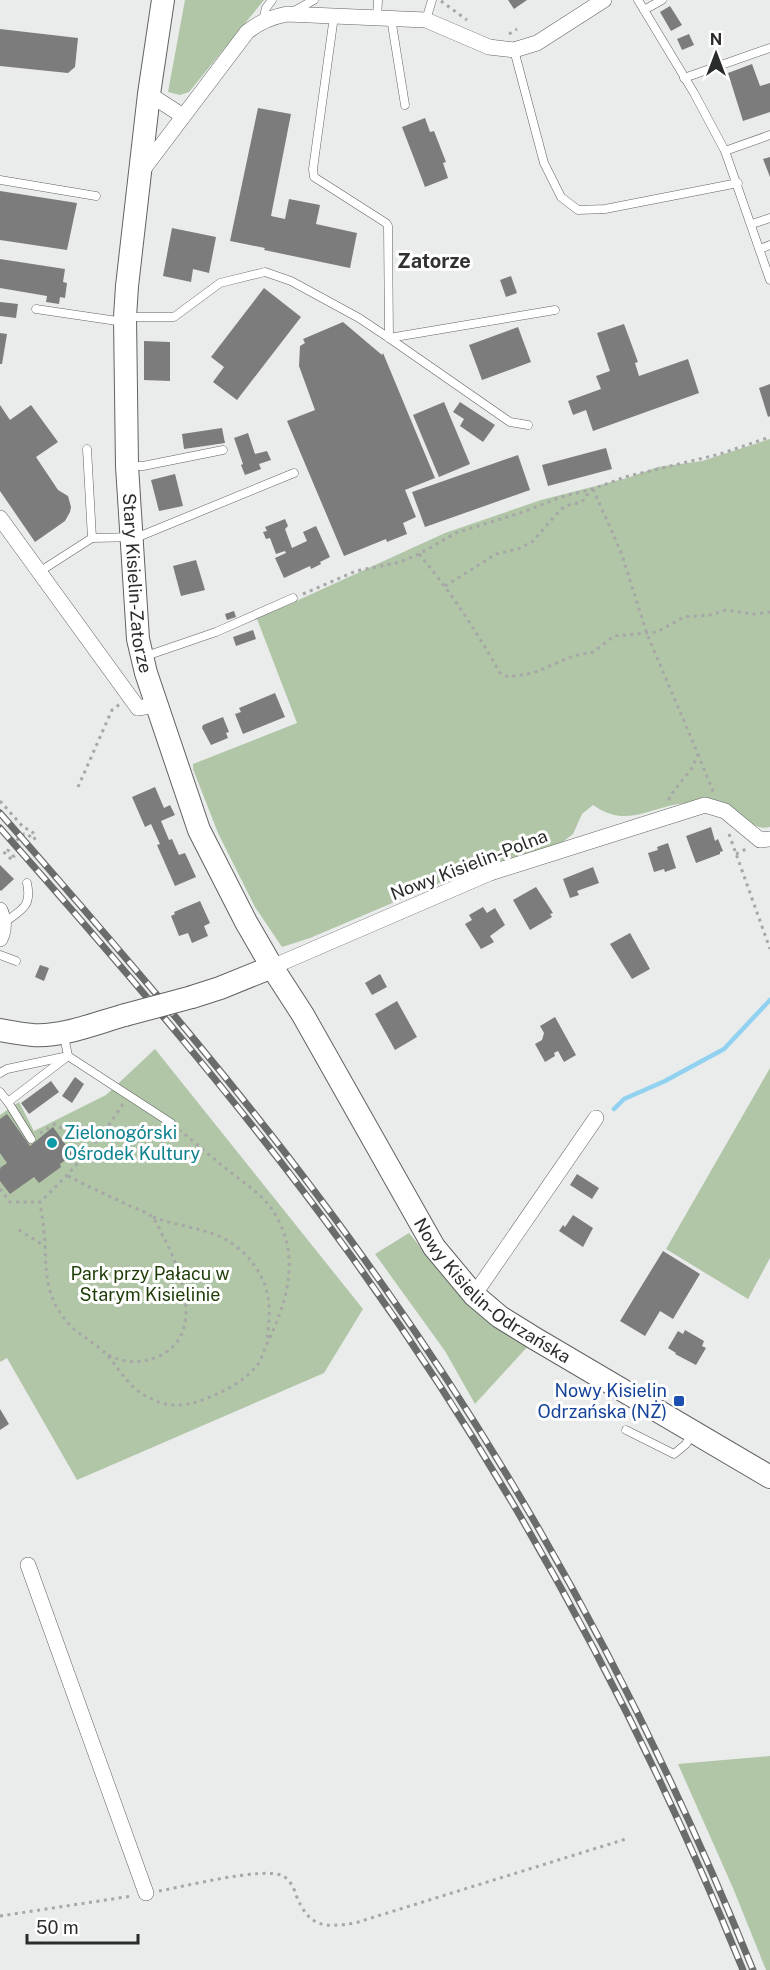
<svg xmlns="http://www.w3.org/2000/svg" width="770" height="1970" viewBox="0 0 770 1970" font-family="'Public Sans',sans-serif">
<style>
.green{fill:#b1c6a7}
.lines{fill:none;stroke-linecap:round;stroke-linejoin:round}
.stream{stroke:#90d2f0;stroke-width:4.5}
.building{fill:#7c7c7c}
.lane-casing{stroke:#616263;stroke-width:9}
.street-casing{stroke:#616263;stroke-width:16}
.secondary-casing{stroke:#616263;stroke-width:24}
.path{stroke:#a6a7a7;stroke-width:3;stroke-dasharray:3 4.5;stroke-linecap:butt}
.lane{stroke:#fff;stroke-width:8}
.street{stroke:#fff;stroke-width:15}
.secondary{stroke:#fff;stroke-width:22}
.rail-casing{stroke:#6a6b6b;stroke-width:7}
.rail{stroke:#fff;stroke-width:4.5;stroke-dasharray:14;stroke-linecap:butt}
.secondary-bridge-casing{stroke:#616263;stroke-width:24;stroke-linecap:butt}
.secondary-bridge{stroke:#fff;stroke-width:22}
.culture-dot{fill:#0f9aa8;stroke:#fff;stroke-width:2}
.transit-dot{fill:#1a4fb4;stroke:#fff;stroke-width:2}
.labels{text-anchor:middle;stroke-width:6;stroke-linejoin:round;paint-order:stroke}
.street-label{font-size:18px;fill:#2a2b2b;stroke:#fff}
.culture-label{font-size:18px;fill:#0d838f;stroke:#fff;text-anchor:start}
.park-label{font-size:18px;fill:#1d3c06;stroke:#fff}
.transit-label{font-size:18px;fill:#164399;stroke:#fff;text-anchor:end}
.neighbourhood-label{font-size:20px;font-weight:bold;fill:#313132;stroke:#fff}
</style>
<rect width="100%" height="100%" fill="#eaebeb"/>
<g class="green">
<path d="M185,0h79l-75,92 -9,3 -12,-3z"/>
<path d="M770,439v388c-11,3 -16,-3 -26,-7 -10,-4 -48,-18 -57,-17 -35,2 -59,27 -94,2l-11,9 -9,20 -13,10 -90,26 -160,68 -28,9 -27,-40 -37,-74 -25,-64v-5l104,-41 -40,-104 188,-86 96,-33 86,-22 31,-11 44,-6z"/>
<path d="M155,1049l208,260 -39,64 -247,107 -70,-122 -7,4v-247l19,-13 15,29 72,-36z"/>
<path d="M770,1068v190l-22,41 -82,-50z"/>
<path d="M409,1233l36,45 84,67 -54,59 -30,-53 -70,-97z"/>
<path d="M770,1756v214h-4l-33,-82 -55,-124z"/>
</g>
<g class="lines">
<path class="stream" d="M614,1109l10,-10 41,-18 59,-32 46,-49"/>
</g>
<g class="building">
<path d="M508,0h19l-13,9z"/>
<path d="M670,6l12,19 -11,6 -11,-19z"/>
<path d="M0,29l78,9 -3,29 -7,6 -68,-7z"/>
<path d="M689,34l5,11 -12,5 -5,-11z"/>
<path d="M752,64l8,22 10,-3v29l-27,9 -15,-48z"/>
<path d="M258,108l33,6 -20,102 14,3 4,-20 31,6 -4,19 41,9 -7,35 -86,-18 1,-2 -35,-7z"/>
<path d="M425,118l5,14 4,-1 12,31 -3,1 5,15 -23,9 -23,-60z"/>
<path d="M770,157v20l-7,-18z"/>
<path d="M0,191l77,12 -10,47 -67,-10z"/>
<path d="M172,228l44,9 -7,36 -16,-4 -2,13 -28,-6z"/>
<path d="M0,259l65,10 -2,13 4,1 -2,15 -5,-1 -1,7 -13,-2 1,-6 -47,-8z"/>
<path d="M511,276l6,17 -11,4 -6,-17z"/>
<path d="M264,288l37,29 -64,83 -24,-18 11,-15 -13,-10z"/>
<path d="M0,302l18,2 -2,14 -16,-2z"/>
<path d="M343,322l39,33 1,-2 52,125 -30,12 11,27 -13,6 4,11 -20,8 -1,-3 -42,17 -57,-135 28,-11 -16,-44 1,-20 5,-3 -2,-4z"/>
<path d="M624,324l14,38 -3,1 4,13 49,-17 11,34 -106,38 -7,-21 -13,5 -5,-14 33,-12 -5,-13 14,-5 -13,-38z"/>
<path d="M518,327l13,35 -49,18 -13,-35z"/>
<path d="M0,333l7,1 -5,30h-2z"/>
<path d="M144,341l26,1v39l-26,-1z"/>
<path d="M770,384v32l-2,1 -9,-29z"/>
<path d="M444,402l26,62 -31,13 -26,-62z"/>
<path d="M460,402l35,23 -12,17 -23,-16 4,-7 -11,-7z"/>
<path d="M0,405l10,15 21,-15 27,37 -22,15 22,33 10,6 3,11 -1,5 -5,9 -30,21 -35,-51z"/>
<path d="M222,428l3,15 -41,6 -2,-15z"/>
<path d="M248,433l7,21 12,-3 4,9 -12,4 2,5 -16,6 -4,-10 2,-1 -9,-26z"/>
<path d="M606,448l6,21 -64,17 -6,-21z"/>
<path d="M518,455l12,35 -105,37 -13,-35z"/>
<path d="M175,474l8,32 -24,5 -8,-31z"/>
<path d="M285,519l3,7 -3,3 7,19 15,-7 -4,-9 13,-6 14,31 -10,5 1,2 -10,5 -1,-3 -26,12 -9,-20 11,-5 -1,-2 -9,3 -6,-16 -4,1 -3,-7 4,-1 -2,-4z"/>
<path d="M196,560l9,30 -24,6 -8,-30z"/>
<path d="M234,611l2,6 -9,3 -2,-6z"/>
<path d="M253,630l3,9 -20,7 -3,-9z"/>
<path d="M275,693l10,24 -42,17 -8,-20 6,-2 -2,-4z"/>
<path d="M223,717l6,15 -3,1 2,5 -17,7 -9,-17 1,-3z"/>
<path d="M155,787l9,21 6,-3 5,10 -14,6 8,19 3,-1 7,16 6,-2 11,24 -21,9 -18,-41 3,-1 -9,-20 -6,3 -13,-30z"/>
<path d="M711,827l4,14 3,-2 5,12 -3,1v2l-24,9 -10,-27z"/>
<path d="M668,843l8,25 -11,4 -1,-3 -10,3 -6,-19 10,-3 -1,-3z"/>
<path d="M0,865l14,14 -13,12 -1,-1z"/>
<path d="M593,867l6,16 -22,8 2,4 -9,3 -7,-19z"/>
<path d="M536,887l17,26 -3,1 2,3 -22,13 -17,-30z"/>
<path d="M200,901l10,22 -6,3 4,10 -16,7 -4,-10 -9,3 -8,-20 4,-2 -1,-2z"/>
<path d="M483,907l4,6 8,-5 10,17 -15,11 4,6 -13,7 -16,-25 7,-4 -3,-5z"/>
<path d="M630,933l20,36 -18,10 -22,-35z"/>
<path d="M40,965l9,3 -5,13 -9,-4z"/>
<path d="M380,974l7,13 -15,8 -7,-12z"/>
<path d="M397,1001l20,36 -22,13 -20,-36z"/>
<path d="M555,1017l21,38 -12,7 -6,-11 -4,2 1,3 -10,6 -10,-18 7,-4 2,-7 -4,-7z"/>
<path d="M75,1077l9,7 -12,19 -10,-7z"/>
<path d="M51,1081l8,11 -30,22 -8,-11z"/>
<path d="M7,1114l23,32 23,-19 20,28 -13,9 1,3 -22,16 -5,-6 -24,17 -10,-13v-13l7,-5 -7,-10v-34z"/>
<path d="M577,1174l22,14 -7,11 -22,-14z"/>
<path d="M573,1215l20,13 -10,19 -24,-16 4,-6 2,2z"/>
<path d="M663,1251l37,23 -27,45 -13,-8 -15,25 -25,-15z"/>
<path d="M685,1330l19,11 -2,5 4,2 -10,17 -21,-11 1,-1 -8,-5 10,-17 5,3z"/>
<path d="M0,1409l9,15 -9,6z"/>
</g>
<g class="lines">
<g class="lane-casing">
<g id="lane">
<path d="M638,0l56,93 31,58 45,129"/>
<path d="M644,10l18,-10"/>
<path d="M294,11l20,-11"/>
<path d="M377,18l1,-18"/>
<path d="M391,18l14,87"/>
<path d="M426,20l6,-20"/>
<path d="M263,21l3,-13 6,-8"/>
<path d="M514,50l30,113 17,34 17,13 27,-1 133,-26"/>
<path d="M684,78l86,-30"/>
<path d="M725,151l45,-16"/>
<path d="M0,180l96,16"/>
<path d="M752,224l18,-6"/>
<path d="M760,249l10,-4"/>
<path d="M36,309l88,13"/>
<path d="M126,317h48l46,-34 45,-11 26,9 68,37 30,20 -1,-112 -2,-3 -72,-46 -1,-8 21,-153"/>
<path d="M389,338l166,-28"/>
<path d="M389,338l121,84 18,3"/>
<path d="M128,466h15l80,-16"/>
<path d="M92,538l46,-1 156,-64"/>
<path d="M39,572l53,-34 -5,-89"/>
<path d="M146,656l70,-24 77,-34"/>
<path d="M4,923c18,-14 28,-16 23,-40"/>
<path d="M0,955l16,6"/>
<path d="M0,1073l7,-4 61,-13 103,67"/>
<path d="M0,1092l8,10"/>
<path d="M31,1139l-23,-37 60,-46 -4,-20"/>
<path d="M626,1430l48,24 12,-10 6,-11"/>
</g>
</g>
<g class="street-casing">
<g id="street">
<path d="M149,94l34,22"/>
<path d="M142,171l105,-139c12,-10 25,-15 40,-18l139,6 63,27 25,3 23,-7 67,-43"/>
<path d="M0,518l138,190 19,-3"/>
<path d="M0,910c4,9 5,20 0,29"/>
<path d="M272,967l218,-94 215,-68 20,6 35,29 10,-1"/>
<path d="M474,1295l122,-177"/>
<path d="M28,1565l118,328"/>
</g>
</g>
<g class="secondary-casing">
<g id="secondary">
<path id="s1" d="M163,0l-14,94 -22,192 -2,31 2,149 11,173 8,34 53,157 47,92 26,45 31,48 131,232 40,48 26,22 34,21 236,139"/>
<path d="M192,997l28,-9 52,-21"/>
<path d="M0,1030c11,2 22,4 33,5 30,2 63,-12 92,-20"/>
</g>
</g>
<g class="path">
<path d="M441,1l26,19"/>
<path d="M509,34l8,-5"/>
<path d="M593,489l28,63 26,82 51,120 -6,14 -22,28 -2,7"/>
<path d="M419,554c31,37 57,76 81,119l8,4 25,-4 40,-17 20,-4 21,-16 43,-4 27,-15 26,-2 16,-5 28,4 16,-2"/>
<path d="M445,586l51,-32 22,-5 14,-7 29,-33 10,-5 9,-1 6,-5 3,-8"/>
<path d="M303,594l53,-23 44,-9 19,-8 37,-21 67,-21 38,-15 32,-8 32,-12 95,-23 50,-17"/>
<path d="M698,754l16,40"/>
<path d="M78,787l34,-77 8,-6"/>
<path d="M0,801l24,27 7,2 5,7 -3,3 -5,-6h-4l-14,12 -2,4 6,7 -2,3 -7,-7 -5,-2"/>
<path d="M729,834l41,115"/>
<path d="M736,854l12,-6"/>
<path d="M123,1104c-24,37 -51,68 -83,98 2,14 4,27 5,41 1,33 1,58 27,84 10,10 25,17 35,28 14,16 21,32 41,42 19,11 37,10 57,2 18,-7 36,-16 50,-31 6,-6 8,-16 12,-24 20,-42 34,-87 8,-130 -11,-19 -30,-30 -46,-43 -17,-14 -33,-27 -49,-41"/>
<path d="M40,1133l15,-9c15,9 19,22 26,38"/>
<path d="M0,1167h1"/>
<path d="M68,1176c19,10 39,19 58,28 8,4 19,7 25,12 6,5 10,17 14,24 18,35 40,97 -8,117 -17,7 -33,6 -49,-2"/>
<path d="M0,1189l10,13h30"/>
<path d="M153,1217c19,7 39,10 58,16 30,10 56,39 58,72 1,11 -1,25 -2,36"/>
<path d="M19,1230l26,16"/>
<path d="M159,1891c23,-4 106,-25 124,-15 7,4 11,12 13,19 13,32 27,33 59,28l271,-84"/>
<path d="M0,1916l132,-20"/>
</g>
<use href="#lane" class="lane"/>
<use href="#street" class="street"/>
<use href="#secondary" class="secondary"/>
<g class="rail-casing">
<g id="rail">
<path d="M0,813c133,152 266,305 382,471 151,213 273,444 371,686"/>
<path d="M0,828c121,137 242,277 349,425 161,223 291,464 394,717"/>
</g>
</g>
<use href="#rail" class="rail"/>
<g class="secondary-bridge-casing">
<path id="secondary-bridge" d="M125,1015l67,-18"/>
</g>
<use href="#secondary-bridge" class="secondary-bridge"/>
</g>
<circle class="culture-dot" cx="52" cy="1143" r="6"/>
<rect class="transit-dot" x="673" y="1395" width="12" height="12" rx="3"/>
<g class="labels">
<g class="street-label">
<text dy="6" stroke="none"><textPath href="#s1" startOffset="586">Stary Kisielin-Zatorze</textPath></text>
<text transform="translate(469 865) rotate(-21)" y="6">Nowy Kisielin-Polna</text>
<text dy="6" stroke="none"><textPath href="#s1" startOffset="1394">Nowy Kisielin-Odrzańska</textPath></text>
</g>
<g class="culture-label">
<text x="64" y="1139">Zielonogórski<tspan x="64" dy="21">Ośrodek Kultury</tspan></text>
</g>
<g class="park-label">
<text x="150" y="1280">Park przy Pałacu w<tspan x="150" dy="21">Starym Kisielinie</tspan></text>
</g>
<g class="transit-label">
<text x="667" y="1397">Nowy Kisielin<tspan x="667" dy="21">Odrzańska (NŻ)</tspan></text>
</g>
<g class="neighbourhood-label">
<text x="434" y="268">Zatorze</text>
</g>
</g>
<g transform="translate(716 54)" stroke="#ffffff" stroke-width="4.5" paint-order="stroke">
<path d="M0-4.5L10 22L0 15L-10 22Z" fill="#2a2b2b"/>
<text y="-9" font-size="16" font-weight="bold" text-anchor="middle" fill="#2a2b2b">N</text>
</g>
<path d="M27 1934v9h111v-9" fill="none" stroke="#2a2b2b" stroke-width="3"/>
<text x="36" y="1934" font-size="18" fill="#2a2b2b" stroke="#ffffff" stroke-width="4.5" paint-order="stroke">50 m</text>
</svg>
